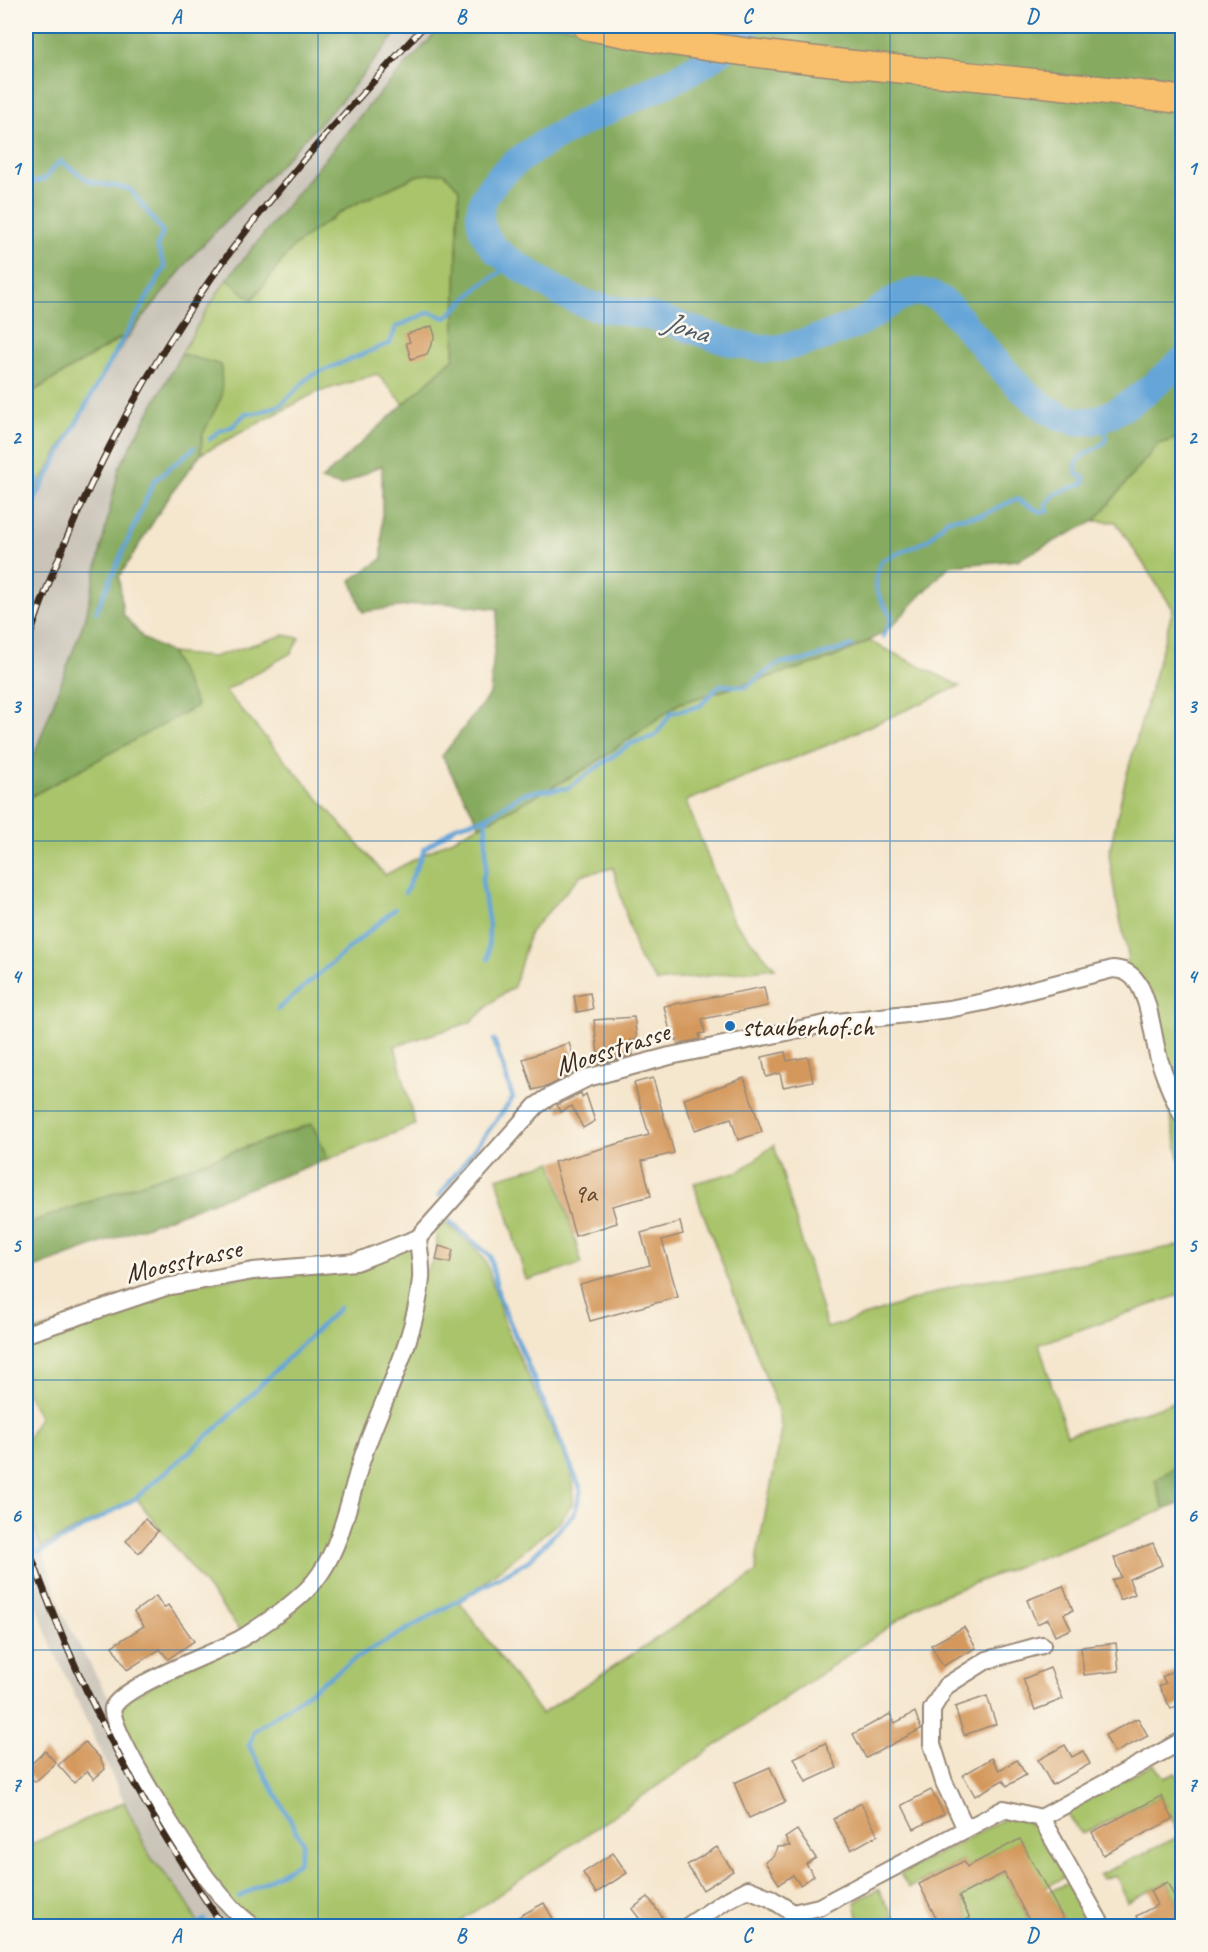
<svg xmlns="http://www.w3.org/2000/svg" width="1208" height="1952" viewBox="0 0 1208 1952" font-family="Caveat,sans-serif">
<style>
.industrial{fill:#c9c3b8}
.green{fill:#a9c46b;stroke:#727744;stroke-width:1.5}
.forest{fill:#86aa5f;stroke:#606a3e;stroke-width:1.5}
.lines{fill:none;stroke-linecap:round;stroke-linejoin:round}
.stream{stroke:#65a5d8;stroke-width:4.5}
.river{stroke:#65a5d8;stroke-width:28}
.building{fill:#d4985b}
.minor-casing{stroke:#988876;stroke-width:20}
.trunk-casing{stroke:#988876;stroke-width:30}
.minor{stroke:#fff;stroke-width:16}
.trunk{stroke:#f8bf6c;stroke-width:27}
.rail-casing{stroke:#3b2a1e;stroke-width:7}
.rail{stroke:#fbf7ec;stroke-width:4.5;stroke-dasharray:14;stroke-linecap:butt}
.grid{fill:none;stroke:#1f6fb2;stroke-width:1.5;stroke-opacity:0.55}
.poi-dot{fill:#1f6fb2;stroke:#fbf7ec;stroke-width:2}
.labels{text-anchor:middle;stroke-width:5;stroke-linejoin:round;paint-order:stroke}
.number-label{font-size:26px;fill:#61462d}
.poi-label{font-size:28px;fill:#3b2a1e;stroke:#fbf7ec;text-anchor:start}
.street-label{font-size:28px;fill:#3b2a1e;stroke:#fbf7ec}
.water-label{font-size:30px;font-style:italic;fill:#4c5b68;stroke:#fbf7ec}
.neatline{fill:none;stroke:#1f6fb2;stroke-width:2}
.grid-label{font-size:20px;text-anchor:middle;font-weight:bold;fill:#1f6fb2}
</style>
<rect width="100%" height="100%" fill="#fbf7ec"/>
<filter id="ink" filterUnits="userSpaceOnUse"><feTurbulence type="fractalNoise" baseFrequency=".0167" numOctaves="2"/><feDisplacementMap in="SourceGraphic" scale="12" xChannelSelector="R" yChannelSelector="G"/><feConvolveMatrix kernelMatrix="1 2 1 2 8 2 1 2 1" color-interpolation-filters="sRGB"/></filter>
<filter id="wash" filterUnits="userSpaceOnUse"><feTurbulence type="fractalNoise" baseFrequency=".008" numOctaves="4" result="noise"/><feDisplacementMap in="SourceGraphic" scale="24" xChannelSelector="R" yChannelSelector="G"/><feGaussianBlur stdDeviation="1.35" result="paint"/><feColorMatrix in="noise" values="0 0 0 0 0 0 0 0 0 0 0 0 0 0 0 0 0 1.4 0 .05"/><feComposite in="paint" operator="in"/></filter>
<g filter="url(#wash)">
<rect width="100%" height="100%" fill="#f5e6ce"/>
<g class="industrial">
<path d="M402,26h40l-73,79 -142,174 -21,32 -87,157 -33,148 -60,161v-270l77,-133 29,-43 63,-78 148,-154z"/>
<path d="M26,1498l37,117 30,55 149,256h-42l-17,-30 -33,-39 -102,-219 -22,-67z"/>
</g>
<g class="green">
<path d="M444,172l15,17 -5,169 -50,46 -27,-30 -62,19 -114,61 1,-18 19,-71 -40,-11 25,-43 21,-32 25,21 40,-52 25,-20 34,-22 57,-26 10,-5z"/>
<path d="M132,331l-29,43 -77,133v-111z"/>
<path d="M1182,437v733l-36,-164 -21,-36 3,-15 -13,-60 -6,-41 16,-73 48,-172 -57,-87 -21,-1 63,-77z"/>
<path d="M284,635l16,3 -9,15 -66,38 160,184 204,-108 91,-64 150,-44 39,-18 91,45 -135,60 -139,55 46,118 43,49 -118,14 -19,-25 -25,-89 -32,7 -51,57 -16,55 -17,11 -26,24 -76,24 20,79 -87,34 -16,-35 -286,100v-425l170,-93 -25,-53 42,4z"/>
<path d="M774,1145l53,183 135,-44 220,-39v49l-143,50 28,91 115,-35v62l-27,19 9,29 -239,92 -472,324h-200l-30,-25 -109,-195 131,-70 -109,-138 -95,49 -15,-49v-56l13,-25 -13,-26v-57l141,-47 189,-25 62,-24 4,37c14,-16 19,-21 13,-43l10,-10 31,27 10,13 20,65 66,146 1,30 -14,19 -99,80 81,112 215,-141 1,-18 25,-125 -5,-23 -77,-202 -6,-22 46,-12z"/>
<path d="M552,1162l30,102 -56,16 -29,-102z"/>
<path d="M1154,1764l10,14 11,-5 5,8 2,-1v122l-4,2 -11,-22 -40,20 -11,-27 -14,4 -3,-4 81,-39 -19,-40 -79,38 -18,-23z"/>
<path d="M124,1802l26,54 33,40 17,30h-174v-84l1,4z"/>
<path d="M1008,1817c6,1 13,2 19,5 20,9 28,35 38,54l-20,12 -25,-48 -53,27 -4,-6 -54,27 -9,-14z"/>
<path d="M1004,1873l28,53h-78l16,-8 -11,-22z"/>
<path d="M1070,1882l24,44h-27l-19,-34z"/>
<path d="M878,1889l16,28 -20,9h-14l-5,-24z"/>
</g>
<g class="forest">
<path d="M26,26h376l-59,73 -148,154 -63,78 -106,65z"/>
<path d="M442,26h303v1l5,-1h432v411l-24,7 -63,77 -78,39 -68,6 -57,60 -23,15 -39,18 -150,44 -91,64 -109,59 -38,-70 48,-62 8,-85 -63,-7 -72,10 -12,-32 31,-21v-94l-41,21 -20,-6 133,-122 5,-169 -15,-16 -26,2 -10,5 -57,26 -34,22 -25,20 -40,52 -25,-21 142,-174z"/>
<path d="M181,354l40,11 1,31 -20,40 -1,18 -33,44 -49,79 4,37 21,25 27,14 26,53 -171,93v-22l60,-161 33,-148z"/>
<path d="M312,1124l16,35 -302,112v-47z"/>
<path d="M1182,1462v41l-18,7 -9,-29z"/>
</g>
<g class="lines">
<g class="stream">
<path d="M26,185l18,-6 16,-18 31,21 39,7 33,43 -6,14 8,21 -62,107 -77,142"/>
<path d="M210,439l9,-8 13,-4 14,-14h11l24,-8 29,-29 80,-33 6,-16 34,-15 16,6 34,-32 34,-23"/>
<path d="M26,462l16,25"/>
<path d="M96,612l58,-131 40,-33"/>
<path d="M883,637l9,-19c-14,-24 -22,-29 -11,-57l47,-21 20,-21 35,-4 33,-16 25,13 7,-1 -2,-7 9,-10 29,-11v-5l-7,-4c-7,-24 27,-22 29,-36 1,-5 -3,-14 -5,-19"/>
<path d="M405,893l20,-45 33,-23 28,-7"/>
<path d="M488,959l1,-33 -7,-45 4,-13v-50l38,-25 44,-5 62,-44 25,-8 16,-23 29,-7 20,-21 26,2 33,-24 23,-2 50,-15"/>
<path d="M278,1009l117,-100"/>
<path d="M439,1196l74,-98 -19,-58"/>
<path d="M38,1553l98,-55 83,-72 120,-118"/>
<path d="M239,1897l59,-34 5,-20 -54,-97 5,-15 104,-74 170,-96 46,-47 7,-24 -82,-193 -9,-41 -41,-35"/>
<path d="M195,1926l9,-6"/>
</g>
<path class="river" d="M745,26c-15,20 -36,35 -58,47 -47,27 -204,79 -207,141 0,13 7,27 16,36 7,7 17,12 24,17 22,14 42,29 67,37 24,7 50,8 74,15 35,10 84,34 119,29 21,-4 41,-10 61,-18 9,-3 19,-7 27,-12 17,-10 36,-30 57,-25 19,3 32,23 44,37 29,32 82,109 133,88 30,-12 56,-36 80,-57"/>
</g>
<g id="blocks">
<g class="building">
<path d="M432,326l3,10 -8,18 -16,5 -5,-16 4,-1 -3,-8z"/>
<path d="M764,987l4,19 -66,13 3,14 -6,1 1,5 -22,5 -1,-5 -5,1 -8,-34z"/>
<path d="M590,993l3,16 -16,3 -3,-16z"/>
<path d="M634,1017l3,23h-6l2,15 -34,9 -5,-44z"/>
<path d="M569,1043l5,15 -5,2 5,13 -26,13 -15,4 -10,-31z"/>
<path d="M785,1052l2,9 21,-4 5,24 -30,6 -3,-14 -14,4 -4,-20z"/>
<path d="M653,1078l21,75 -32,8 9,35 -39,10 5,17 -42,13 -21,-74 95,-27 -15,-52z"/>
<path d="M744,1078l18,54 -24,8 -7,-22 -36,12 -11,-31z"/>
<path d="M581,1093l1,4 4,-3 9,27 -12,7 -11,-22 -12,6 -3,-7z"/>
<path d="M680,1222l3,12 -21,6 16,57 -88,24 -10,-37 70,-19 -9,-32z"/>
<path d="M439,1246l14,4 -3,13 -14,-3z"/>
<path d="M145,1519l13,12 -19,22 -13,-12z"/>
<path d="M1153,1543l9,22 -33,14 6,15 -15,6 -8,-20 9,-3 -7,-19z"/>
<path d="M1063,1586l10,24 -9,4 7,15 -16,7 -7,-17 -11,5 -10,-24z"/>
<path d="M156,1596l8,12 4,-3 26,36 -26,18 -8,-10 -33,21 -15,-24 32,-20 -10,-14z"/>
<path d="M964,1627l12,21 -33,18 -12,-21z"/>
<path d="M1116,1643l3,28 -35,4 -3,-28z"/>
<path d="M1182,1666v37l-11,6 -12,-23 7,-3 -4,-6z"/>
<path d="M1050,1668l13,31 -28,11 -12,-31z"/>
<path d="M987,1696l9,28 -32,11 -9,-28z"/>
<path d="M915,1712l6,17 -55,29 -13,-24 37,-20 5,9z"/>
<path d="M1138,1718l10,18 -34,17 -9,-18z"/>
<path d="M85,1742l15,16 5,11 -11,10 -7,-8 -13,12 -16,-18z"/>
<path d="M825,1743l12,25 -31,14 -12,-24z"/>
<path d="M1065,1745l7,12 11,-6 7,13 -38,21 -14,-25z"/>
<path d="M45,1751l11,12 -21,19 -9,-10v-3z"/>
<path d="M992,1758l7,12 18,-10 9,15 -19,11 -4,-6 -28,16 -12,-21z"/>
<path d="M770,1767l15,35 -36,16 -15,-35z"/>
<path d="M931,1790l13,24 -30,15 -12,-24z"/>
<path d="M1161,1796l12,23 -70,36 -11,-23z"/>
<path d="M861,1803l17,32 -27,15 -18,-31z"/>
<path d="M797,1830l19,28 -10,6 8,12 -14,9 -7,-10 -14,9 -14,-22 9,-6 3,-9 13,-1 -5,-8z"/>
<path d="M1020,1839l47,87h-35l-28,-53 -45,23 11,22 -16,8h-14l-21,-42 45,-23 3,6z"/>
<path d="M717,1847l16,24 -30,19 -16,-25z"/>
<path d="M613,1853l14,20 -31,20 -13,-20z"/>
<path d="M1167,1882l11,22 4,-2v24h-41l-5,-10 21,-11 -7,-14z"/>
<path d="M648,1897l17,24 -8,5h-12l-13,-17z"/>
<path d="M544,1903l11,19 -7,4h-47z"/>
</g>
</g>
</g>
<g filter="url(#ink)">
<use href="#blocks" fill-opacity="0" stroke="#988876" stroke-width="1.5"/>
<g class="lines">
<g class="minor-casing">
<g id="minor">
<path d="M26,1334l140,-47 87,-16 103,-9 62,-24 118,-132 13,-9 38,-19 83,-22 160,-33 119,-14 35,-7 129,-33c9,1 14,2 21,9 16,18 18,57 25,81 6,19 14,38 23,56"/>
<path d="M1041,1818l141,-77"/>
<path d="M966,1829l-22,-47 -12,-38v-35l14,-23 41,-26 55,-15"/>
<path d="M253,1926c-17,-12 -30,-28 -44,-45 -16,-20 -103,-154 -96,-173 10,-24 109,-56 134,-73 24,-16 57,-37 73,-61 22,-31 30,-78 42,-115 20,-60 53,-115 59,-180 1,-13 -2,-28 -3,-41"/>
<path d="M688,1926l37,-25 23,-12 22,9 23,15 26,-6 185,-98 37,9 61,108"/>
</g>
</g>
<g class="trunk-casing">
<path id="trunk" d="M587,26c196,40 397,46 595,74"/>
</g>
<use href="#minor" class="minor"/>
<use href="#trunk" class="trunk"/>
<g class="rail-casing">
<g id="rail">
<path d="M26,647c49,-148 122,-288 217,-412 56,-73 119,-141 181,-209"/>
<path d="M26,1541c49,142 112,261 197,385"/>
</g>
</g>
<use href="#rail" class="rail"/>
</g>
</g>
<path class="grid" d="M318,26v1900M604,26v1900M890,26v1900M26,302h1156M26,572h1156M26,841h1156M26,1111h1156M26,1380h1156M26,1650h1156"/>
<circle class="poi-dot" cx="730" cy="1026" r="6"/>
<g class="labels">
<g class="number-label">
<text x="585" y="1202">9a</text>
</g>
<g class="poi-label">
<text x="742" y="1036">stauberhof.ch</text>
</g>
<g class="street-label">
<text transform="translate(612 1048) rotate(-18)" y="10">Moosstrasse</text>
<text transform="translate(183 1260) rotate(-13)" y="10">Moosstrasse</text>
</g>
<g class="water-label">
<text transform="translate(686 327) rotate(17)" y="10">Jona</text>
</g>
</g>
<rect width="1208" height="1952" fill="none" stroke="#fbf7ec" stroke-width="66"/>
<rect x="33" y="33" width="1142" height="1886" class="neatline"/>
<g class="grid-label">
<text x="176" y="23">A</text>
<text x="461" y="23">B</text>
<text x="747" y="23">C</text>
<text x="1032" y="23">D</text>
<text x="16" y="175">1</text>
<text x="1192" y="175">1</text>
<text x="16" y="444">2</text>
<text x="1192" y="444">2</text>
<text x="16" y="713">3</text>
<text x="1192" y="713">3</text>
<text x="16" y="983">4</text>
<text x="1192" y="983">4</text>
<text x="16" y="1252">5</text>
<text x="1192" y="1252">5</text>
<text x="16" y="1522">6</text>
<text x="1192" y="1522">6</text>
<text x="16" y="1791">7</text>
<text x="1192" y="1791">7</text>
<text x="176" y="1942">A</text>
<text x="461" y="1942">B</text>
<text x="747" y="1942">C</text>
<text x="1032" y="1942">D</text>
</g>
</svg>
